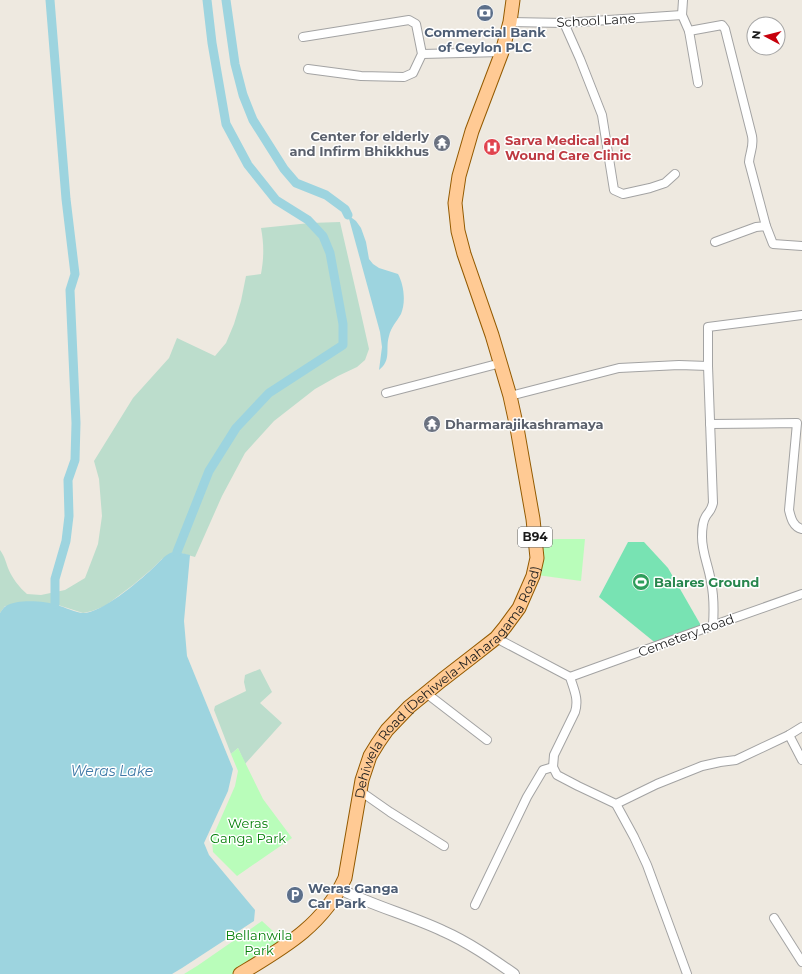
<svg xmlns="http://www.w3.org/2000/svg" width="802" height="974" viewBox="0 0 802 974" font-family="Montserrat,sans-serif">
<style>
.wetland{fill:#bcddcc}
.park{fill:#b9fdba}
.pitch{fill:#78e3b3}
.water{fill:#9dd4df}
.lines{fill:none;stroke-linecap:round;stroke-linejoin:round}
.canal{stroke:#9dd4df;stroke-width:9}
.minor-casing{stroke:#a3a3a3;stroke-width:10}
.tertiary-casing{stroke:#a3a3a3;stroke-width:12}
.primary-casing{stroke:#935a00;stroke-width:15}
.minor{stroke:#fff;stroke-width:8}
.tertiary{stroke:#fff;stroke-width:10}
.primary{stroke:#ffca94;stroke-width:13}
.labels{text-anchor:middle;stroke-width:3;stroke-linejoin:round;paint-order:stroke}
.shield{fill:#fff;stroke:#606060;stroke-width:1}
.shield-label{font-size:12px;font-weight:bold;fill:#1c1c1c}
.street-label{font-size:13px;fill:#1c1c1c;stroke:#fff}
.service-label{font-size:13px;font-weight:bold;fill:#4e5e75;stroke:#fff}
.worship-label{font-size:13px;font-weight:bold;fill:#5b616d;stroke:#fff;text-anchor:end}
.health-label{font-size:13px;font-weight:bold;fill:#be3a42;stroke:#fff;text-anchor:start}
.leisure-label{font-size:13px;font-weight:bold;fill:#27864d;stroke:#fff;text-anchor:start}
.park-label{font-size:13px;fill:#047f07;stroke:#fff}
.water-label{font-size:14px;font-style:italic;fill:#407aa8;stroke:#fff}
</style>
<rect width="100%" height="100%" fill="#eee9e0"/>
<g class="wetland">
<path d="M340,222l20,87 9,40 -4,11 -8,7 -19,9 -23,13 -41,32 -29,32 -23,43 -27,61 -18,-5 -15,7 -9,9 -20,17 -28,21 -13,5 -9,2 -28,-9 -50,2 -5,7v-63c5,7 5,10 8,18 4,10 11,19 19,26l14,1 24,-5 20,-12 13,-34 4,-28 -3,-37 -5,-18 39,-63 36,-40 8,-20 38,18 11,-13 8,-19 7,-23 5,-25 15,-2c3,-16 3,-30 0,-46l49,-5z"/>
<path d="M260,669l12,23 -12,11 22,20 -37,41 -7,-16 -7,6 -17,-44 1,-4 31,-15 -2,-9 1,-7z"/>
</g>
<g class="park">
<path d="M558,539h27l-4,42 -44,-6 3,-35z"/>
<path d="M238,748l25,51 29,39 -55,38 -24,-24 -1,-12 2,-6 21,-48 3,-15 -7,-17z"/>
<path d="M262,921l25,23 -47,30h-56l13,-8z"/>
</g>
<path class="pitch" d="M628,542h16l24,26 35,61 -45,16 -59,-48z"/>
<g class="water">
<path d="M348,215l8,6 5,7 5,14 3,17 4,5 6,4 19,6c6,11 8,28 3,40 -4,7 -10,13 -12,22 -4,13 3,24 -10,34l3,-23 -2,-15z"/>
<path d="M173,552h4l13,3 -6,66 3,35 46,113 -5,22 -24,52 5,12 46,55 -1,11 -72,47 -10,6h-172v-361c2,-3 4,-6 6,-7 12,-7 38,-5 51,-1 7,2 20,8 26,8 19,0 55,-31 69,-44 7,-6 12,-14 21,-17z"/>
</g>
<g class="lines">
<g class="canal">
<path d="M50,0l16,199 9,75 -5,16 6,133 -1,37 -7,20 1,36 -3,25 -11,38v25"/>
<path d="M226,0l9,64 8,31 10,25 31,49 12,14 30,12 19,14 3,6"/>
<path d="M177,552l32,-81 27,-43 33,-35 74,-48v-21l-13,-71 -7,-17 -15,-16 -32,-20 -28,-35 -22,-41 -14,-81 -5,-43"/>
</g>
<g class="minor-casing">
<g id="minor">
<path d="M683,0l-1,15 7,16 9,52"/>
<path d="M510,22l54,1 118,-8"/>
<path d="M564,23l16,36 22,56 12,75 9,4 27,-6 15,-5 10,-9"/>
<path d="M689,31l33,-6 3,4 27,107c2,11 -2,15 -3,26l17,64"/>
<path d="M303,37l106,-17 7,4 6,30 -9,19 -9,4 -43,-1 -53,-7"/>
<path d="M422,54l80,-2"/>
<path d="M715,242l41,-15 10,-1 7,18 29,2"/>
<path d="M386,393l115,-30"/>
<path d="M510,396l109,-28 60,-3 29,1"/>
<path d="M710,424l87,-1 -8,87c2,8 4,17 13,19"/>
<path d="M713,625c1,-15 1,-29 -2,-43 -2,-15 -9,-29 -9,-45 0,-7 0,-15 4,-21 4,-6 5,-5 7,-13l-5,-137v-39l94,-12"/>
<path d="M496,638l74,39c4,13 9,22 5,35l-21,43 -1,12 4,8 21,11 38,18 41,-20 45,-18 18,-4 16,-2 53,-25 13,-8"/>
<path d="M570,677l133,-48 99,-35"/>
<path d="M426,693l61,47"/>
<path d="M789,735l13,25"/>
<path d="M360,791l30,21 54,34"/>
<path d="M616,804l18,33 13,28 40,109"/>
<path d="M475,905l52,-108 16,-27 10,-3"/>
<path d="M774,918l28,44"/>
</g>
</g>
<g class="tertiary-casing">
<path id="tertiary" d="M340,889c33,17 69,26 103,42 25,11 48,27 71,43"/>
</g>
<g class="primary-casing">
<g id="primary">
<path id="s1" d="M240,974c43,-26 83,-48 105,-96l17,-98 8,-24 8,-13 9,-13 22,-23 33,-27 31,-24 23,-18 9,-11 14,-19 14,-32 4,-18 -4,-39 -16,-91 -7,-32 -18,-61 -28,-81 -6,-23 -3,-28 4,-27 13,-45 30,-79 8,-30 3,-22"/>
</g>
</g>
<use href="#minor" class="minor"/>
<use href="#tertiary" class="tertiary"/>
<use href="#primary" class="primary"/>
</g>
<defs>
<g id="bank-disc" transform="scale(0.9)"><circle r="9.5" fill="#5c6f8a" stroke="#fff"/><path d="M-6-4H6V4H-6ZM0-2.3a2.3 2.3 0 1 0 0 4.6a2.3 2.3 0 1 0 0-4.6Z" fill="#fff"/></g>
<g id="temple-disc" transform="scale(0.9)"><circle r="9.5" fill="#6b7280" stroke="#fff"/><path d="M0-6L5-2H3V0L6.5 2.5H4V6H1.5V3h-3V6H-4V2.5H-6.5L-3 0V-2H-5Z" fill="#fff"/></g>
<g id="hospital-disc" transform="scale(0.9)"><circle r="9.5" fill="#e0444e" stroke="#fff"/><path d="M-5-5h3v3.5h4V-5h3V5h-3V1.5h-4V5h-3Z" fill="#fff"/></g>
<g id="stadium-disc" transform="scale(0.9)"><circle r="9.5" fill="#2e9e5b" stroke="#fff"/><path d="M0-5a6.5 5 0 1 0 0 10a6.5 5 0 1 0 0-10ZM-3.5-1.8h7v3.6h-7Z" fill="#fff"/></g>
<g id="parking-disc" transform="scale(0.9)"><circle r="9.5" fill="#5c6f8a" stroke="#fff"/><path d="M-3.5-5.5H1a3.5 3.5 0 0 1 0 7H-1V5.5H-3.5ZM-1-3.4V-.6H.8a1.4 1.4 0 0 0 0-2.8Z" fill="#fff"/></g>
</defs>
<g fill-rule="evenodd">
<use href="#bank-disc" x="485" y="13"/>
<use href="#temple-disc" x="442" y="143"/>
<use href="#hospital-disc" x="492" y="147"/>
<use href="#temple-disc" x="432" y="424"/>
<use href="#stadium-disc" x="641" y="582"/>
<use href="#parking-disc" x="295" y="895"/>
</g>
<g class="labels">
<rect class="shield" x="518" y="527" width="34" height="20" rx="3"/>
<g class="shield-label">
<text x="535" y="541">B94</text>
</g>
<g class="street-label">
<text transform="translate(596 20) rotate(-3)" y="5">School Lane</text>
<text transform="translate(686 635) rotate(-20)" y="5">Cemetery Road</text>
<text dy="5" stroke="none"><textPath href="#s1" startOffset="376">Dehiwela Road (Dehiwela-Maharagama Road)</textPath></text>
</g>
<g class="service-label">
<text x="485" y="37">Commercial Bank<tspan x="485" dy="15">of Ceylon PLC</tspan></text>
<text x="308" y="893" text-anchor="start">Weras Ganga<tspan x="308" dy="15">Car Park</tspan></text>
</g>
<g class="worship-label">
<text x="429" y="141">Center for elderly<tspan x="429" dy="15">and Infirm Bhikkhus</tspan></text>
<text x="445" y="429" text-anchor="start">Dharmarajikashramaya</text>
</g>
<g class="health-label">
<text x="505" y="145">Sarva Medical and<tspan x="505" dy="15">Wound Care Clinic</tspan></text>
</g>
<g class="leisure-label">
<text x="654" y="587">Balares Ground</text>
</g>
<g class="park-label">
<text x="248" y="828">Weras<tspan x="248" dy="15">Ganga Park</tspan></text>
<text x="259" y="940">Bellanwila<tspan x="259" dy="15">Park</tspan></text>
</g>
<g class="water-label">
<text x="112" y="776">Weras Lake</text>
</g>
</g>
<g transform="translate(766 36) rotate(277)"><circle r="19" fill="#ffffff" stroke="#a4a4a4"/>
<path d="M0-3L7 15L0 10L-7 15Z" fill="#c7000c"/>
<text y="-6" font-size="11" font-weight="bold" text-anchor="middle" fill="#1c1c1c">N</text>
</g>
</svg>
